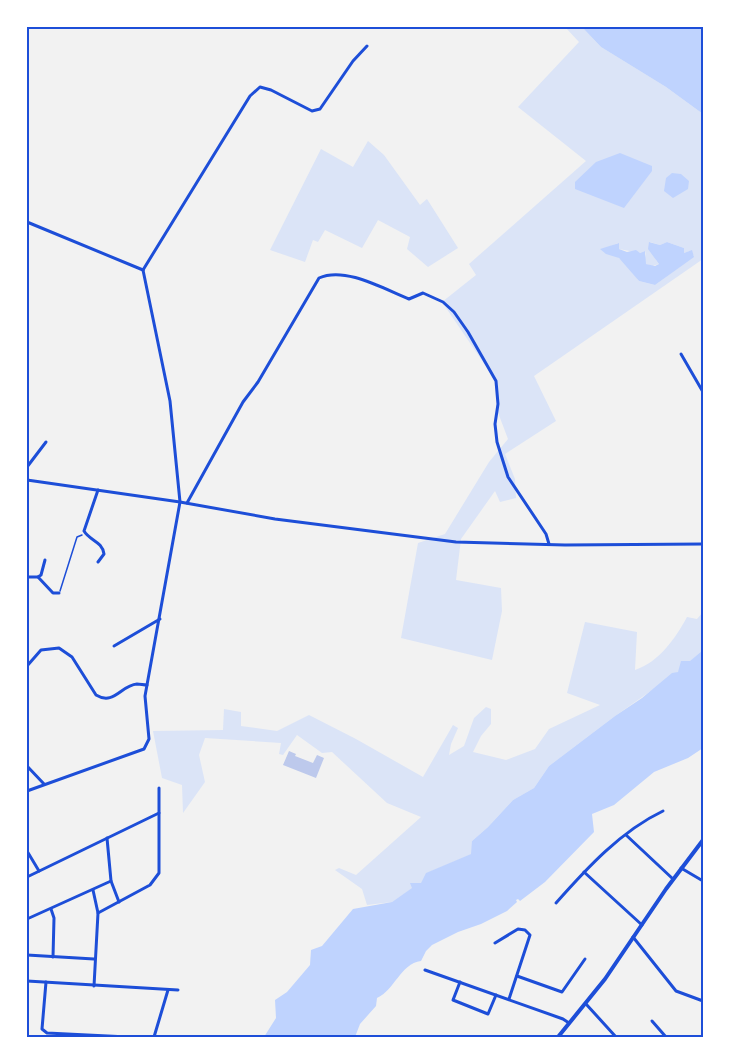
<svg xmlns="http://www.w3.org/2000/svg" width="730" height="1064" viewBox="0 0 730 1064" font-family="Barlow,sans-serif">
<style>
.green{fill:#dbe4f7;fill-rule:evenodd}
.water{fill:#bfd3fe}
.building{fill:#bdc9ec}
.lines{fill:none;stroke-linecap:round;stroke-linejoin:round}
.path{stroke:#1d4ed8;stroke-width:1.5}
.minor{stroke:#1d4ed8;stroke-width:3}
.secondary{stroke:#1d4ed8;stroke-width:4}
.neatline{fill:none;stroke:#1d4ed8;stroke-width:2}
</style>
<rect width="100%" height="100%" fill="#f2f2f2"/>
<g class="green">
<path d="M565,27h17l19,20 65,40 37,27v145l-169,117 22,45 -51,33 10,25 1,19 -16,4 -5,-11 -34,48 -5,41 45,8 1,23 -10,49 -91,-22 17,-95 27,-9 44,-72 19,-23 -11,-29 1,-26 -56,-82 34,-27 -7,-11 117,-103 -68,-54 61,-65zM650,242l10,3 7,-3 17,6v5l6,-2 4,5 -39,29 -16,-4 -15,-19 -18,-14 12,-5 1,6 21,4 5,-2 1,3 -2,8 2,2 6,2 7,-2 -3,-4z"/>
<path d="M368,141l16,14 36,50 7,-6 31,49 -30,19 -21,-18 3,-12 -32,-17 -16,28 -37,-18 -7,12 -5,-2 -8,22 -35,-12 51,-101 32,18z"/>
<path d="M703,612v38l-25,22 -63,44 -66,50 -15,22 -21,12 -25,27 -16,14v13l-45,19 -6,11h-10l2,4 -21,14 -25,3 -5,-16 -27,-19 4,-2 17,7 65,-58 -34,-14 -55,-51 -10,1 -25,-18 -14,20 -4,-1 2,-11 -76,-5 -6,17 6,27 -22,31 -1,-28 -20,-7 -9,-47 70,-1 1,-21 17,3v14l36,5 32,-16 47,24 67,38 30,-52 5,3 -7,16 -2,11 15,-9 10,-28 12,-11 5,2v15l-10,12 -8,16 33,8 29,-11 14,-20 51,-24 -33,-12 18,-71 52,10 -2,38c24,-8 40,-31 52,-53l10,2z"/>
</g>
<g class="water">
<path d="M582,27h121v87l-37,-27 -65,-40z"/>
<path d="M620,153l32,13v5l-28,37 -49,-19v-7l21,-20z"/>
<path d="M672,173l9,1 8,7 -1,8 -15,9 -9,-7 2,-13z"/>
<path d="M649,242l11,3 7,-3 17,6v5l8,-3 2,7 -39,28 -16,-4 -20,-23 -13,-4 -6,-5 19,-6v6l8,3 9,-2 4,3 5,-2 1,13 9,2 4,-2 -11,-15z"/>
<path d="M703,650v98l-15,10 -34,14 -40,33 -22,9 2,18 -49,50 -25,19 -2,-2 -2,1 1,2 -10,9 -26,13 -23,8 -26,13 -6,6 -5,10c-21,3 -26,29 -44,37l-1,8 -16,18 -5,13h-91l12,-19 -1,-18 12,-8 23,-27 1,-15 11,-4 31,-37 39,-7 20,-14 -2,-5h11l5,-10 45,-19 1,-13 16,-14 25,-27 21,-12 15,-22 66,-50 27,-18 30,-25 6,-1 3,-11h9z"/>
</g>
<path class="building" d="M289,751l7,3 -1,2 18,7 4,-8 7,3 -8,20 -33,-13z"/>
<g class="lines">
<path class="path" d="M60,591l17,-54 5,-2"/>
<g class="minor">
<path d="M27,222l116,48"/>
<path d="M143,270l107,-174 10,-9 11,3 41,21 8,-2 33,-48 14,-15"/>
<path d="M681,354l22,38"/>
<path d="M27,467l19,-25"/>
<path d="M27,480l153,22 95,17 181,23 109,3 138,-1"/>
<path d="M187,503l56,-101 15,-20 61,-104c26,-12 65,11 90,21l14,-6 20,9 11,10 14,20 28,49 2,23 -3,20 2,18 11,35 38,57 3,10"/>
<path d="M98,562l6,-8c-2,-13 -14,-13 -20,-23l14,-41"/>
<path d="M27,577h11l15,16h6"/>
<path d="M38,577l3,-2 4,-15"/>
<path d="M114,646l46,-27"/>
<path d="M27,666l14,-16 18,-2 13,9 24,38c18,11 25,-10 41,-11 3,0 7,1 10,1"/>
<path d="M27,766l17,18"/>
<path d="M27,791l117,-42 5,-10 -4,-43 35,-194 -10,-101 -27,-131"/>
<path d="M626,835l47,44"/>
<path d="M27,851l12,20"/>
<path d="M681,868l22,13"/>
<path d="M584,872l58,53"/>
<path d="M27,877l132,-64"/>
<path d="M111,881l8,21"/>
<path d="M93,890l5,23"/>
<path d="M556,903c31,-35 65,-72 107,-92"/>
<path d="M51,909l3,9 -1,39"/>
<path d="M27,919l84,-38 -4,-43"/>
<path d="M633,937l43,54 27,10"/>
<path d="M495,943l23,-14 7,1 5,5 -21,64"/>
<path d="M27,955l67,4"/>
<path d="M425,970l138,49 6,4"/>
<path d="M517,976l45,16 23,-33"/>
<path d="M27,981l151,9"/>
<path d="M46,982l-4,47 5,4 81,4"/>
<path d="M460,982l-7,18 35,14 8,-19"/>
<path d="M94,986l4,-73 52,-28 9,-12v-85"/>
<path d="M586,1004l30,33"/>
<path d="M652,1021l14,16"/>
<path d="M154,1037l14,-47"/>
</g>
<path class="secondary" d="M558,1037l47,-58 61,-90 37,-49"/>
</g>
<rect width="730" height="1064" fill="none" stroke="#ffffff" stroke-width="57"/>
<rect x="28" y="28" width="674" height="1008" class="neatline"/>
</svg>
